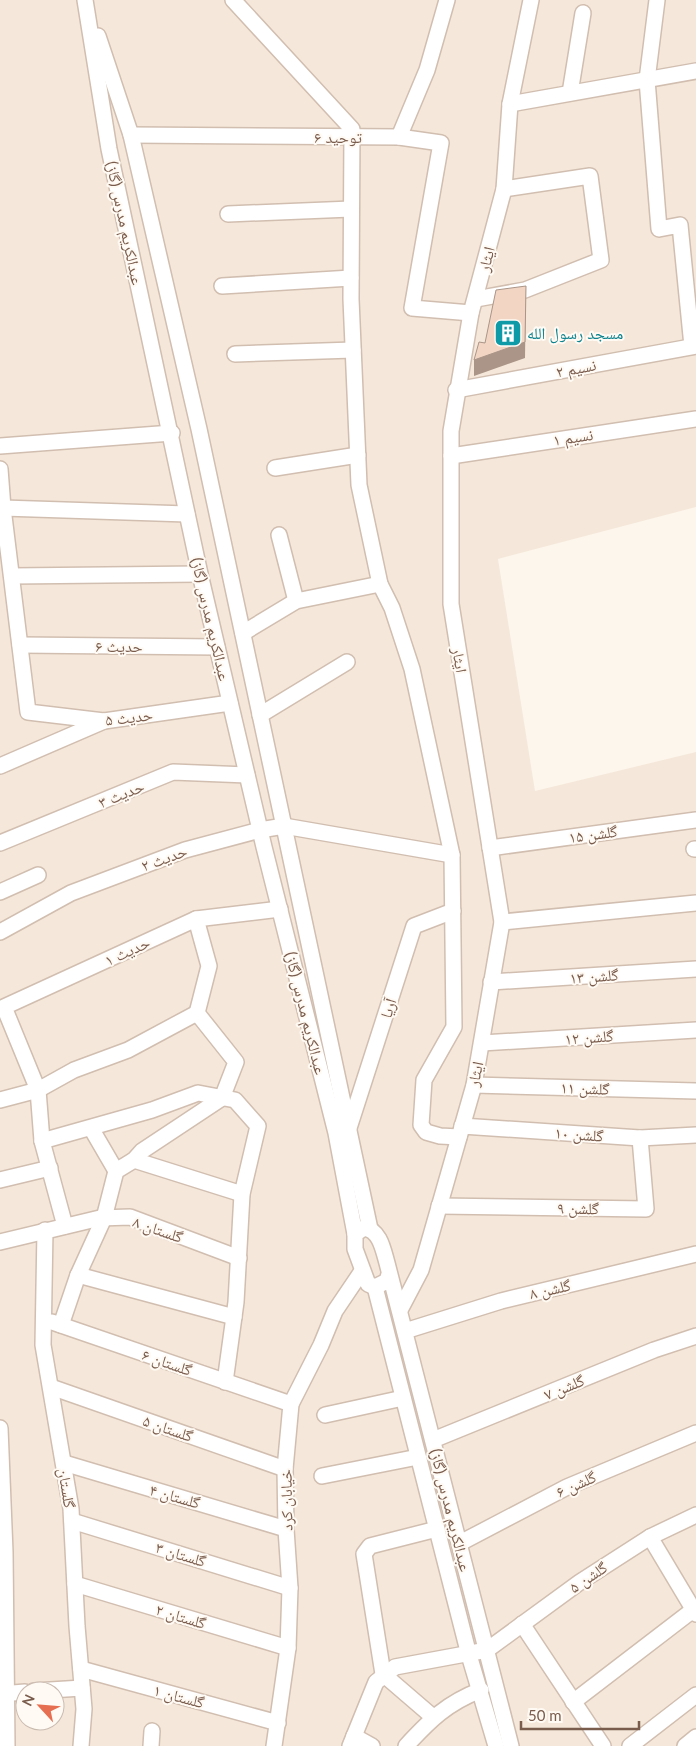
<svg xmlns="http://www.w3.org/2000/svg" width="696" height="1746" viewBox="0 0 696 1746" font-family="Lato,'Noto Naskh Arabic',sans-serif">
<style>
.residential{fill:#f5e8da;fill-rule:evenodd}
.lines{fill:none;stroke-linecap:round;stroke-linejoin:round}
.minor-casing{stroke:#d1beb0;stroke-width:18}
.minor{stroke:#fff;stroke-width:15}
.shaded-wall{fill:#aa9588}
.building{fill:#f3d5c3;stroke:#aa9588}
.labels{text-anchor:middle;stroke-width:4;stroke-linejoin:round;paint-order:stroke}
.street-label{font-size:16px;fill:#7a5c4d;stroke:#fffaf3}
.culture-label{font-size:16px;fill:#0d838f;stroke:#fffaf3;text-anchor:start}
</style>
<rect width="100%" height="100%" fill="#fdf6ec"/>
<path class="residential" d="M0,0h696v507l-198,52 37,232 161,-39v994h-696zM25,1691h30v30h-30z"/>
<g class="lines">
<g class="minor-casing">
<g id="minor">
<path d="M85,0l24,149 91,425 64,273 72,286 19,101"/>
<path d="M233,0l119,129 -1,170 8,186 21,99 12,24 20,61 40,186 2,172 -30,53 -3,45 5,7 14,4 19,1"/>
<path d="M657,0l-10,80 12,149 21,-4 12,121"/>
<path d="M98,36l33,99 68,294 171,800"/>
<path d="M570,93l13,-80"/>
<path d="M510,104l186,-33"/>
<path d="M131,135l268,2 28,-67 20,-70"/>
<path d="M399,137l42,6 -29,165 59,5"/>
<path d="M228,214l123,-5"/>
<path d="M222,286l129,-8"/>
<path d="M476,299l49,-9 76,-30 -11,-84 -86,13"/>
<path d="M235,354l118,-4"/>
<path d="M456,390l240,-44"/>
<path d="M0,446l172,-13"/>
<path d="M451,456l245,-37"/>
<path d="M275,468l83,-13"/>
<path d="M0,469l3,39 25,204 76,9 126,-18"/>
<path d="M3,508l184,6"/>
<path d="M279,535l17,66"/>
<path d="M12,576l188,-2"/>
<path d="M243,633l53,-32 84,-17"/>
<path d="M20,645l197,2"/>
<path d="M260,715l87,-53"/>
<path d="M0,766l104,-45"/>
<path d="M0,843l173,-71 74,3"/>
<path d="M490,848l206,-28"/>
<path d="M694,849h2"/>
<path d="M0,892l38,-17"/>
<path d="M196,919l13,47 -12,47"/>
<path d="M502,922l194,-19"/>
<path d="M0,932l71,-39 114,-43 75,-20 24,-4 168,29"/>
<path d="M491,982l205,-13"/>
<path d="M197,1013l39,49 -14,36"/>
<path d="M482,1043l214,-13"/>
<path d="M474,1085l222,6"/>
<path d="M0,1100l38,-10 36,-20 54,-20 69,-37"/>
<path d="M462,1126l178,12 56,-3"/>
<path d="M91,1128l25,43"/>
<path d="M349,1128l65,-202 39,-15"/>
<path d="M42,1141l110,-31 46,-17 37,7 23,26 -16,68 -6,108 -11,80"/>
<path d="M134,1160l108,34"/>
<path d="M0,1180l50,-12"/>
<path d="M439,1206l207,3 -6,-71"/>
<path d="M65,1226l-23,-85 -4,-51 -34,-83 192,-88 84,-10"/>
<path d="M45,1230l-2,115 28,164 6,117 7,83 -3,37"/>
<path d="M0,1242l100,-24 30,-1 109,41"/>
<path d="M389,1274l-2,7 -12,6 -7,-3 -13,-35v-15l9,-6c16,2 19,21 23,35l124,483"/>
<path d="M78,1275l156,42"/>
<path d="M375,1287l94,368 27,91"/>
<path d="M400,1310l21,-40 53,-185 28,-163 -51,-318v-173l20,-118 33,-124 6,-85 21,-104"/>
<path d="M52,1322l239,82"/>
<path d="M61,1325l17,-50 26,-57 12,-47 18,-11 8,-9 80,-53"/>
<path d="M405,1331l96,-30 195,-47"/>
<path d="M51,1387l234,82"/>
<path d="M325,1415l78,-17"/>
<path d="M0,1428l5,124 2,194"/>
<path d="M433,1440l221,-90 42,-14"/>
<path d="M64,1463l222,66"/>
<path d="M322,1476l96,-19"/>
<path d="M72,1521l218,67"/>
<path d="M650,1537l46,77"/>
<path d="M460,1543l107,-56 129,-54"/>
<path d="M75,1584l213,64"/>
<path d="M522,1624l81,122"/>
<path d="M81,1669l197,54"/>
<path d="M34,1691l48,-3"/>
<path d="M0,1694l25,-2"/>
<path d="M573,1702l120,-92"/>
<path d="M433,1717l-50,-43 -19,-120 6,-8 67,-17"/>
<path d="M354,1736l18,10"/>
<path d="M151,1746l1,-15"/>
<path d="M274,1746l14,-98 2,-60 -4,-59 -1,-60 6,-65 30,-59 14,-34 27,-40"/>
<path d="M350,1746l26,-64 19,-15 92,-17 93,-68 70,-45 46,-22"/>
<path d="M406,1746c24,-26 41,-43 75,-56"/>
<path d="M630,1746l66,-51"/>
<path d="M685,1746l11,-9"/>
</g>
</g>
<use href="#minor" class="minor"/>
</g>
<path class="shaded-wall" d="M526,286l-1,72 -51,18v-16z"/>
<path class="building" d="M526,286l-1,56 -51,18 5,-18 6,1 11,-53z"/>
<defs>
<g id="building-square" transform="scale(1.4375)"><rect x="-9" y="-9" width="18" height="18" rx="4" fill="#0f9aa8" stroke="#fffaf3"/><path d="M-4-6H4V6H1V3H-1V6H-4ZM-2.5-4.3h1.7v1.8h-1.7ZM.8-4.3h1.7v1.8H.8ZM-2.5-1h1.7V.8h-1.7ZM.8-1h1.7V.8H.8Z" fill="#fff"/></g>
</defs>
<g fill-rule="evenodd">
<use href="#building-square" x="508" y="333"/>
</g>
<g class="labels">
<g class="street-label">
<text x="338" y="143">توحید ۶</text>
<text transform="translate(125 223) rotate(78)" y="6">عبدالکریم مدرس (گاز)</text>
<text transform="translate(486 259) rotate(-76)" y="6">ایثار</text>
<text transform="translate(576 368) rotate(-11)" y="6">نسیم ۲</text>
<text transform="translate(573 437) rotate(-9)" y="6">نسیم ۱</text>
<text transform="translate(211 619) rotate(77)" y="6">عبدالکریم مدرس (گاز)</text>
<text x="119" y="652">حدیث ۶</text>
<text transform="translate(460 660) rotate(81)" y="6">ایثار</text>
<text transform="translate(129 717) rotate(-7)" y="6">حدیث ۵</text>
<text transform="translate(121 794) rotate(-22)" y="6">حدیث ۳</text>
<text transform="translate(593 834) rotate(-8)" y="6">گلشن ۱۵</text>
<text transform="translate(164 858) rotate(-20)" y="6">حدیث ۲</text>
<text transform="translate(127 951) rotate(-25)" y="6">حدیث ۱</text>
<text transform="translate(594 976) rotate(-4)" y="6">گلشن ۱۳</text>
<text transform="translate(388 1008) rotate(-72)" y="6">آریا</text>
<text transform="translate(306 1013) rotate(76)" y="6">عبدالکریم مدرس (گاز)</text>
<text transform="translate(589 1037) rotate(-4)" y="6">گلشن ۱۲</text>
<text transform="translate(475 1074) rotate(-78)" y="6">ایثار</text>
<text transform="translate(585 1088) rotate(2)" y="6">گلشن ۱۱</text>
<text transform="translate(579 1134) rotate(4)" y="6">گلشن ۱۰</text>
<text transform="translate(578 1208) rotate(1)" y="6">گلشن ۹</text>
<text transform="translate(158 1229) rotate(19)" y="6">گلستان ۸</text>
<text transform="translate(550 1289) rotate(-13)" y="6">گلشن ۸</text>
<text transform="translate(167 1362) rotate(19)" y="6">گلستان ۶</text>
<text transform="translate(564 1387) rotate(-22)" y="6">گلشن ۷</text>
<text transform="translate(168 1428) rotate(19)" y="6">گلستان ۵</text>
<text transform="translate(576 1484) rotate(-24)" y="6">گلشن ۶</text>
<text transform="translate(67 1488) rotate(81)" y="6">گلستان</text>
<text transform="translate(175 1496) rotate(16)" y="6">گلستان ۴</text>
<text transform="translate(286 1500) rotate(-91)" y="6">خیابان کرد</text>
<text transform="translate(451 1510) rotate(76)" y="6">عبدالکریم مدرس (گاز)</text>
<text transform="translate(181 1554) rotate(17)" y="6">گلستان ۳</text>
<text transform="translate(588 1577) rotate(-34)" y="6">گلشن ۵</text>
<text transform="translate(181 1616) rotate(17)" y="6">گلستان ۲</text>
<text transform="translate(179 1696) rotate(15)" y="6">گلستان ۱</text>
</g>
<g class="culture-label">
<text x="527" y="339">مسجد رسول الله</text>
</g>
</g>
<g transform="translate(40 1706) rotate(296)"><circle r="24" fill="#fffaf3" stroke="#cabbb1"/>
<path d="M0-4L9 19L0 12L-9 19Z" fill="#e76f51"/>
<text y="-8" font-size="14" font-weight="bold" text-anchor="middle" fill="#7a5c4d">N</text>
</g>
<path d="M521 1721v8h118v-8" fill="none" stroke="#7a5c4d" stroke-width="2.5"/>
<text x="528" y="1721" font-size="15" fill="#7a5c4d" stroke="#fffaf3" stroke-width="4" paint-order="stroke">50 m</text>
</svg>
